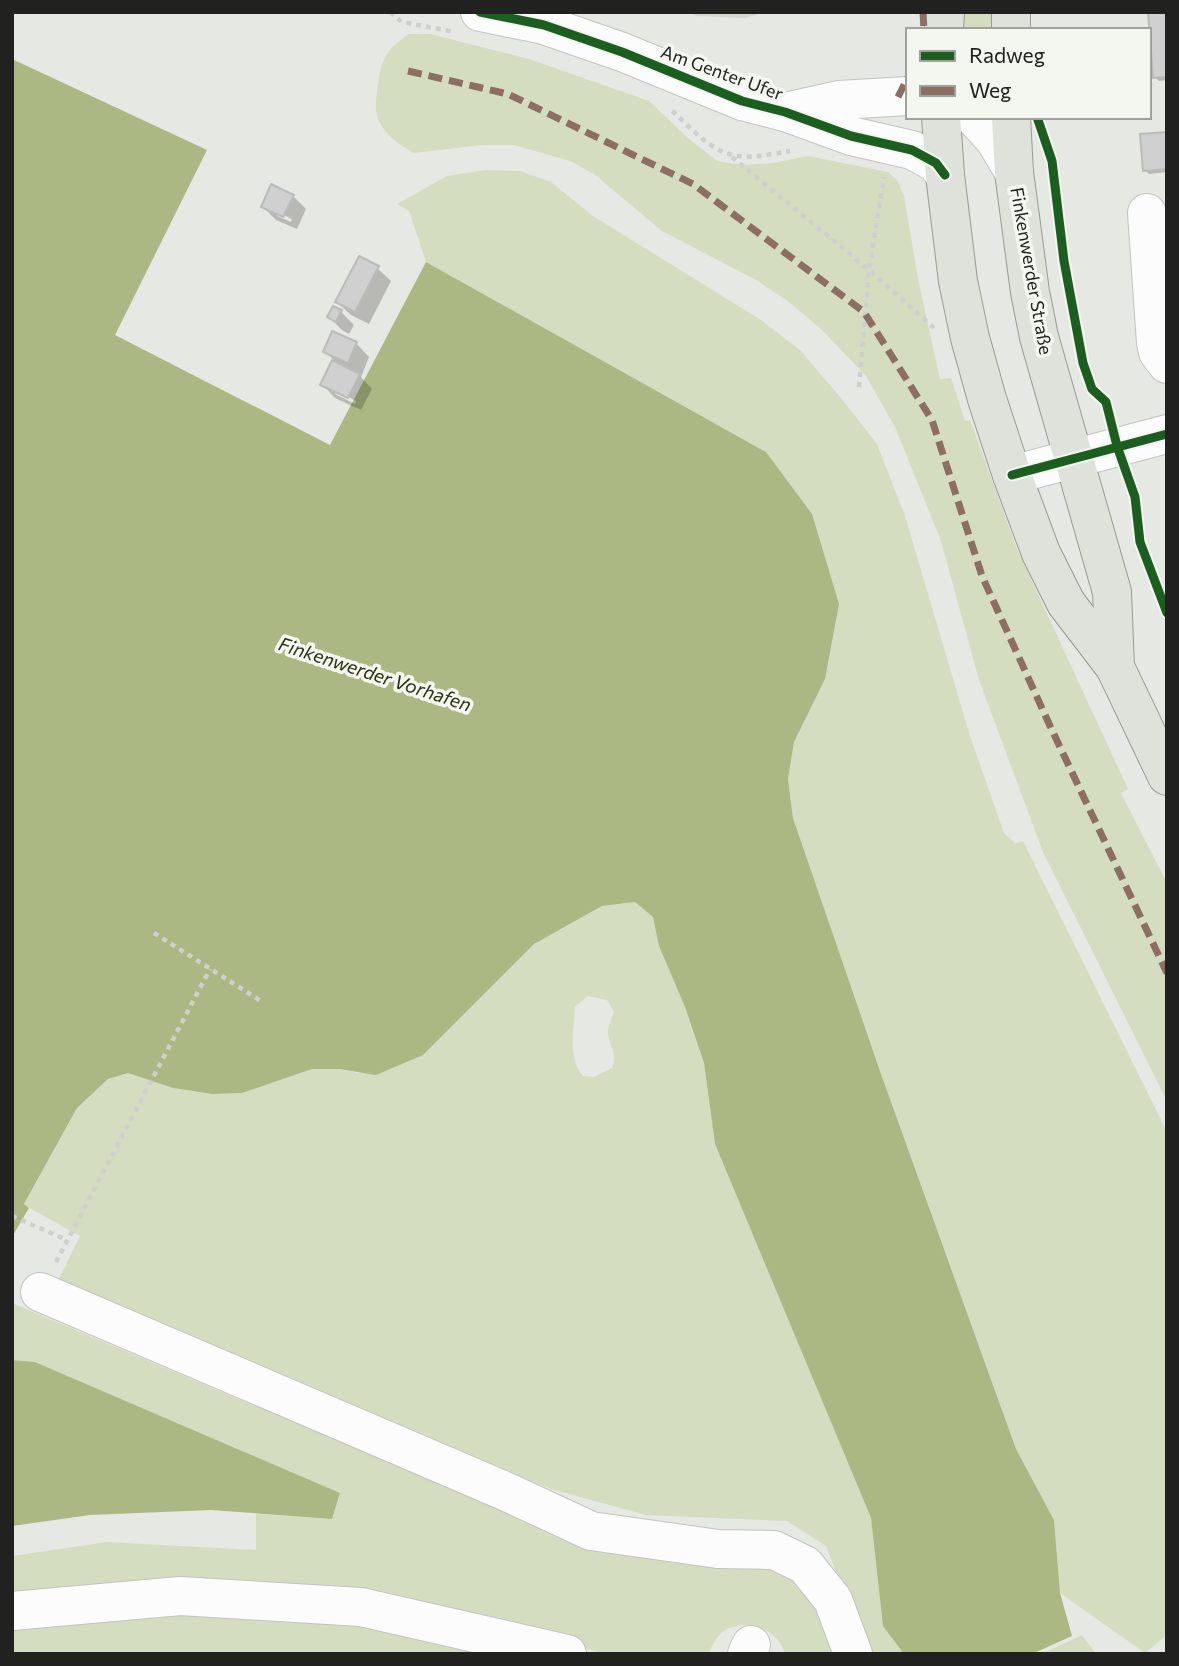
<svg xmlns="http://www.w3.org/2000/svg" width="1179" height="1666" viewBox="0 0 1179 1666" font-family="Commissioner,sans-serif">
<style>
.built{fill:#d5d8cf}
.green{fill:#d5ddc1;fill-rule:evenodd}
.water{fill:#abb883}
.shadow{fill:#0003;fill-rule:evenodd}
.building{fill:#d0d0d0;stroke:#bbbbba;stroke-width:2}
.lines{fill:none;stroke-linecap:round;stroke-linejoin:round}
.minor-casing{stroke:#c3c4c1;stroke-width:40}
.major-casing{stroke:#989b90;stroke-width:40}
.path{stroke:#cfcfce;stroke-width:4.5;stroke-dasharray:5 5;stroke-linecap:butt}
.minor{stroke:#fbfcfb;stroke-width:38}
.major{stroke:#dfe1db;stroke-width:38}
.quiet{stroke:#8d6e63;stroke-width:7;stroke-dasharray:14 7;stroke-linecap:butt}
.cycleway-casing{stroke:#f4f6f0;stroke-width:13}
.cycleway{stroke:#1b5e20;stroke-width:9}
.labels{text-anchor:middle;stroke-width:7;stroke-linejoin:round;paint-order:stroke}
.street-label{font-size:18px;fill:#212220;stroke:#f4f6f0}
.water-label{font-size:19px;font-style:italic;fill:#293010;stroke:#f4f6f0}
</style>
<rect width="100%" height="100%" fill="#e6e8e3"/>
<path class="built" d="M688,12h77l-20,6 -48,-2z"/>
<g class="green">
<rect x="963" y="12" width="30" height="18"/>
<path d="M409,34h21l99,25 120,42 39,37 29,23 26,4 30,-2 35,-7 80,16 9,8 7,16 15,88 21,95 11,-1 14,43 5,-1 47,129 111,240 -7,4 46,90v218l-124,-249 -64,-172 -38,-139 -46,-114 -29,-51 -43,-45 -34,-29 -31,-21 -96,-50 -68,-57 -24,-13 -56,-16h-32l-68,8c-15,-8 -33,-21 -37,-38 -2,-7 -1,-16 0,-22 3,-30 7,-43 32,-59z"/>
<path d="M485,170l35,1 31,11 42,34 168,104 39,30 41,48 36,46 28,72 65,220 34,97 11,10 8,-2 144,291v503l-22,18 -85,-60 -6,-73 -38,-71 -135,-375 -88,-256 -5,-39 6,-37 31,-63 -59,-227 -340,-190 -17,-51 -12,-7 50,-28z"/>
<path d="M635,902l18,15 6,29 26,61 19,56 11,81 156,374 12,107 21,29h-37l-41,-108 -39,-25 -141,-6 -95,-26 -495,-204 24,-49 -56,-31 53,-97 31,-29 20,-6 45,15 39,6 30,-1 70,-24h27l19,4 65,-18 111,-111 68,-38zM588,996l19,4 7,12c-2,6 -7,16 -6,22 2,14 10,20 4,34l-18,9 -11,-1c-16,-19 -9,-46 -8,-69z"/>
<path d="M12,1303l226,96 264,102 280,70 33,23 27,60h-57c-6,-25 -39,-37 -61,-23 -8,5 -11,14 -16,23h-102l-86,-23 -508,-33v-42l95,-14 149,8v-36l76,5 8,-26 -305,-131 -23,-2z"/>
<path d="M185,1600l368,54h-541v-41z"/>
<path d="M1082,1635l14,19h-55z"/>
</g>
<g class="water">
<path d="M12,59l195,91 -92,185 215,110 96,-183 340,190 46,62 27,90 -14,75 -31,63 -6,37 5,39 88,256 135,375 38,71 6,73 12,43 -40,18h-128l-21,-28 -12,-108 -156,-374 -11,-81 -19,-56 -26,-61 -6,-29 -18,-15 -33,4 -68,38 -111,111 -47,20 -37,-6h-27l-70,24 -30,1 -39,-6 -45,-15 -20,6 -31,29 -53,96 5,4 -17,29z"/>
<path d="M12,1360l23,2 305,131 -8,26 -121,-9 -121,5 -78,11z"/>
</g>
<g class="shadow">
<path d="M1167,12v68l-8,1 -4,-4z"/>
<path d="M1167,134v38l-18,2 -4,-4z"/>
<path d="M293,196l13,13 -9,20 -21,-9 -13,-13zM277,212l15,7 -1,3 -14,-6z"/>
<path d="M377,268l14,13 -22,43 -18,-9 -14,-13z"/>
<path d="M340,311l14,14 -5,9 -7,-4 -13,-13z"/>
<path d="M356,343l13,14 -8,20 11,12 -11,21 -26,-12 -13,-14 12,-24 -9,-9zM335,390l21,11 -1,3 -20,-10z"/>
</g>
<g class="building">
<path d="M1148,12h19v65l-14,1z"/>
<path d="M1167,132v37l-24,2 -3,-37z"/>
<path d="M271,184l23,11 -11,22 -22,-10z"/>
<path d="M359,256l20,10 -24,46 -20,-10z"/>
<path d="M333,306l9,4 -6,12 -9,-5z"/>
<path d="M332,331l25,11 -9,21 -25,-11z"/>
<path d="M332,360l28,14 -12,24 -28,-13z"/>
</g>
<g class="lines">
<g class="minor-casing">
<g id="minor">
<path d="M480,12l64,13 78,27 120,49 43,11 66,24 61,14 24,13 9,12"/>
<path d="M785,112l54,-12 69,-4"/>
<path d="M974,117l21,23 19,32"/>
<path d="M1147,213l9,130 2,9 9,12"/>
<path d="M1012,475l155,-41"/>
<path d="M40,1292l467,200 84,39 127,18 56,1 31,15 28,35 20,54"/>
<path d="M12,1611l168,-15 181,11 206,47"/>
<path d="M747,1654l4,-9"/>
</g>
</g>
<g class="major-casing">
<g id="major">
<path d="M944,30l1,-18"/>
<path d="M1011,30v-18"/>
<path d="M941,117l4,58 13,106 12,57 17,61 25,76 29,78 25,50 49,64 52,109"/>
<path d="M1011,117l3,55 16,120 9,45 73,255 3,75"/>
</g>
</g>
<g class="path">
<path d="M390,12l12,10 53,10"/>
<path d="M672,111c9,7 16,16 25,23 33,30 52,24 93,17"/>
<path d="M1048,151l4,10 12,100 17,92"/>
<path d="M732,157l137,113 65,58"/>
<path d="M859,387l10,-117 15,-93"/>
<path d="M154,933l107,68"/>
<path d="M12,1216l55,24"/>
<path d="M56,1262l154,-293"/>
</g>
<use href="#minor" class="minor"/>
<use href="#major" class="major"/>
<g class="quiet">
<path d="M923,12l1,18"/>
<path d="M408,71l100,23 185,90 171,128 68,108 50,156 69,152 116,245"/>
<path d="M898,97l10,-20"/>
</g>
<g class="cycleway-casing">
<g id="cycleway">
<path d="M480,12l64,13 78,27 120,49 43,11 66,24 61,14 24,13 9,12"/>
<path d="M1037,117l15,44 12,100 19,102 9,26 14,13 11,44 18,51 5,45 27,71"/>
<path d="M1012,475l155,-41"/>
</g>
</g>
<use href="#cycleway" class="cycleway"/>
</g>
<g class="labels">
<g class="street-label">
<text transform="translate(722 73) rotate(20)" y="6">Am Genter Ufer</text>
<text transform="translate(1031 271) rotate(80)" y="6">Finkenwerder Straße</text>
</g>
<g class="water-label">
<text transform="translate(375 674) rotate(18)" y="7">Finkenwerder Vorhafen</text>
</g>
</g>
<rect width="1179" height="1666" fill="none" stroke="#212220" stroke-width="28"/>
<rect x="906" y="28" width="245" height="91" fill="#f4f6f0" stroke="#a0a19d" stroke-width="2"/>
<rect x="920" y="51" width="35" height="10" fill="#1b5e20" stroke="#a0a19d" stroke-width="2"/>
<text x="969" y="63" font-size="21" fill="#212220">Radweg</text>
<rect x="920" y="86" width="35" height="10" fill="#8d6e63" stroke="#a0a19d" stroke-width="2"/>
<text x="969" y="98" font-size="21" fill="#212220">Weg</text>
</svg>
